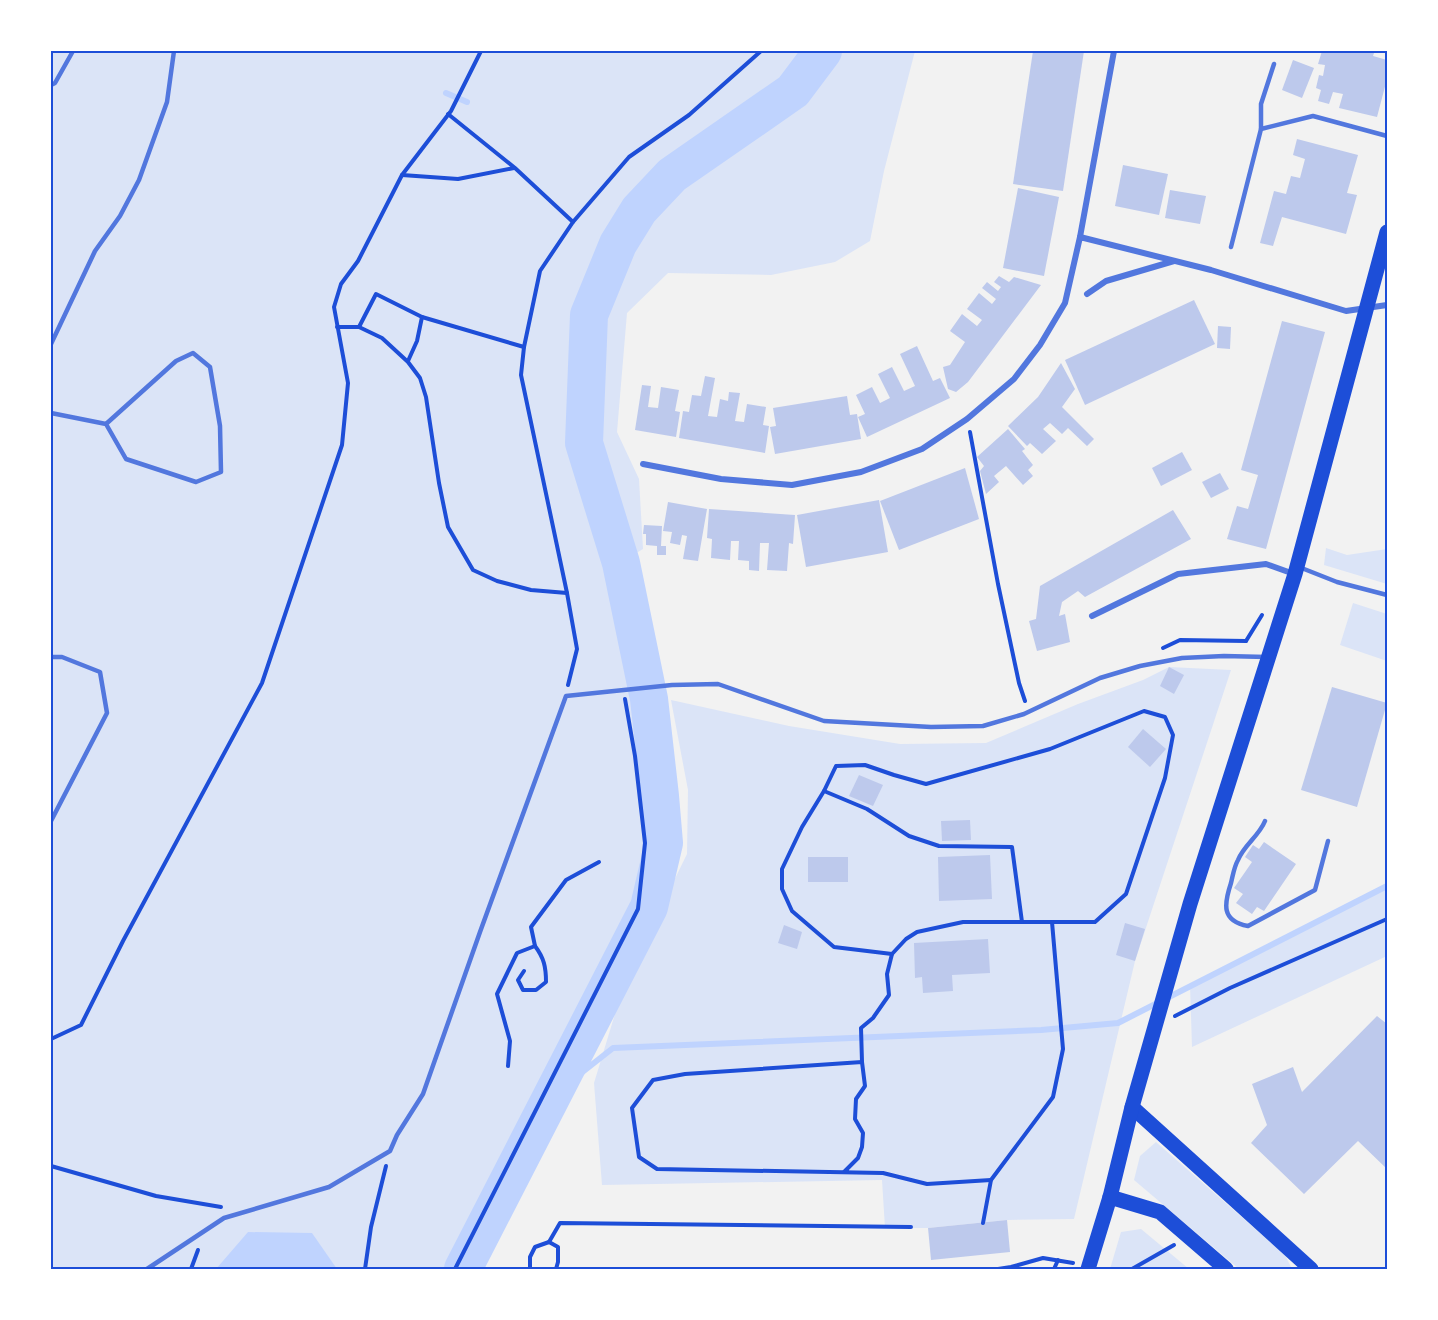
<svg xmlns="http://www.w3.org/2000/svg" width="1438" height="1320" viewBox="0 0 1438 1320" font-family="Manrope,sans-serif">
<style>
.green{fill:#dbe4f7}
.water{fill:#bfd3fe}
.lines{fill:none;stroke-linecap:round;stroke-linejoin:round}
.stream{stroke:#bfd3fe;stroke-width:6}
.river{stroke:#bfd3fe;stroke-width:38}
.building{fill:#bdc9ec}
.path{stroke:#1d4ed8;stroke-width:4}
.service{stroke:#5277de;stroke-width:4.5}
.minor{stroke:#5277de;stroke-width:6}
.primary{stroke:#1d4ed8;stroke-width:15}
.neatline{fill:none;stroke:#1d4ed8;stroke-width:2}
</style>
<rect width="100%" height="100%" fill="#f2f2f2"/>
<g class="green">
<path d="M51,51h864l-31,120 -14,70 -35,21 -64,13 -103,-2 -41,40 -10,119 22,47 4,70 -32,19 45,232 -5,48 -22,58 -182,363h-396z"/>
<path d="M1326,548l21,7 40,-6v35l-63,-19z"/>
<path d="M1353,603l34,11v47l-47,-16z"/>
<path d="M1169,667l62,3 -96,291 -61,258 -67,1 -79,8h-43l-3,-48 -280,5 -8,-102 31,-102 62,-127 1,-64 -17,-90 118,26 111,18 86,-1 92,-39 65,-24z"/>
<path d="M1387,886v70l-195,91 -2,-62z"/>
<path d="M1156,1142l129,113 7,14h-53l-105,-89 6,-24z"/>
<path d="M1141,1229l48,40h-79l11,-37z"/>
</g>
<path class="water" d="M248,1232l64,1 25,36h-121z"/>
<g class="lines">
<g class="stream">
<path d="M446,93l21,9"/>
<path d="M552,1096l61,-48 428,-18 77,-7 269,-137"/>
</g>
<path class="river" d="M463,1269l186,-362 15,-64 -4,-47 -11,-97 -28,-136 -37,-120 5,-128 29,-71 21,-34 33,-35 121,-84 30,-40"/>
</g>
<g class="building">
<path d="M1033,51h51l-21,140 -50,-7z"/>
<path d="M1322,51h43l9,2 -1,3 14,4v19l-10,38 -38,-9 4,-14 -10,-2 -4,12 -11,-3 3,-11 -5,-2 3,-13 4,1 2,-11 -7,-1z"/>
<path d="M1293,60l21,8 -12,30 -20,-8z"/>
<path d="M1297,139l61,16 -11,38 10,2 -11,39 -64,-17 -9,29 -13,-3 14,-52 12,3 5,-18 9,2 5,-19 -12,-4z"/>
<path d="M1123,165l45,9 -9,41 -44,-9z"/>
<path d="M1018,188l41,9 -15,79 -41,-8z"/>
<path d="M1170,190l36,6 -6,28 -35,-6z"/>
<path d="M999,276l10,6 5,-5 27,8 -73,97 -12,10 -8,-3 -5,-22 7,-2 15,-23 -15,-11 12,-17 15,12 5,-6 -15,-11 12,-16 13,11 4,-5 -14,-11 5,-6 11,9 3,-4 -7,-5z"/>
<path d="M1194,300l21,44 -130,61 -20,-45z"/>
<path d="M1282,321l43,11 -59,217 -39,-10 10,-33 11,3 10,-34 -17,-5z"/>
<path d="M1218,326l13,1 -1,22 -13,-1z"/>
<path d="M917,346l16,35 7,-3 10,20 -83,39 -9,-20 7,-3 -9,-19 16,-8 8,16 10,-5 -12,-24 14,-7 12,24 11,-5 -15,-32z"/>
<path d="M1061,363l14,26 -13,18 32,32 -7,7 -19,-18 -6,6 -12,-11 -7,6 13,12 -14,13 -12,-11 -3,3 -19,-20 30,-29z"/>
<path d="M705,376l10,2 -7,38 9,1 3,-18 8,2 1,-9 11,1 -5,28 9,1 3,-18 19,3 -3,18 6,1 -4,27 -86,-15 4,-27 6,1 3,-17 9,1z"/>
<path d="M642,385l9,1 -3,21 10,1 3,-21 18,3 -4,21 5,1 -4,25 -41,-7z"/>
<path d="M847,396l3,19 7,-1 4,25 -86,15 -5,-27 6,-1 -3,-18z"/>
<path d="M1008,429l17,20 -3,2 11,14 -5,5 5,6 -10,9 -17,-19 -12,10 5,6 -13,12 -6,-23 4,-5 -7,-9z"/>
<path d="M1182,452l10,18 -31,16 -9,-18z"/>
<path d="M965,468l14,51 -80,31 -19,-49z"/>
<path d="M1220,473l9,16 -18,9 -9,-16z"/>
<path d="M879,500l9,52 -82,15 -9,-52z"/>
<path d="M668,502l39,7 -9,52 -15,-2 4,-23 -5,-1 -2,10 -10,-2 2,-11 -9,-1z"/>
<path d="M709,509l86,6 -2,29 -4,-1 -2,28 -20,-1 2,-27h-9l-1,28 -10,-1v-9l-11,-1 1,-19h-8l-1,19 -19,-2 1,-19 -5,-1z"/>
<path d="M1173,510l18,29 -106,58 -7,-6 -16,11 -3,14 6,-2 5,28 -33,9 -8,-30 7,-2 4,-33z"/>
<path d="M644,525l18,1 -1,20h5v9h-9v-9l-11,-1v-11h-3z"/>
<path d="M1169,667l15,8 -10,19 -14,-8z"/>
<path d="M1332,687l55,16 -30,104 -56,-17z"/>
<path d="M1143,729l23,20 -16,18 -22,-20z"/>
<path d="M859,775l24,10 -10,21 -24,-10z"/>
<path d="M970,820l1,20 -29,1 -1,-20z"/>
<path d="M1264,842l32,22 -32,47 -7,-4 -5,7 -16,-11 7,-9 -9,-6 18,-26 -7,-5 8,-12 6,4z"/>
<path d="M990,855l2,44 -53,2 -1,-44z"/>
<rect x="808" y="857" width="40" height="25"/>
<path d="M1125,923l20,6 -10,32 -19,-6z"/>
<path d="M784,925l18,7 -5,17 -19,-6z"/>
<path d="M988,939l2,34 -38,2 1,16 -30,2 -1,-16 -7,1 -1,-35z"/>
<path d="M1377,1016l10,8v145l-29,-28 -54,53 -53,-51 16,-18 -15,-41 41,-17 9,25z"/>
<path d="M1007,1220l3,32 -79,8 -3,-32z"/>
</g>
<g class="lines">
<g class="path">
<path d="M448,114l67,54 58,54"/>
<path d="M402,175l56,4 56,-11"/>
<path d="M337,327h22l23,11 26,24 12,16 6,19 13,86 9,44 25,43 24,11 34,9 36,3"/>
<path d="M359,327l17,-33 46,23 102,30"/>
<path d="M408,361l9,-20 5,-24"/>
<path d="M970,432l28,152 21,99 6,18"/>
<path d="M1246,641l16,-26"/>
<path d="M1163,648l17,-8 66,1"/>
<path d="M568,685l9,-36 -10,-56 -46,-218 3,-28 16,-76 33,-49 56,-65 60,-42 72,-64"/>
<path d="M824,791l12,-25 29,-1 29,10 32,9 124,-35 94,-38 21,6 8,18 -8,43 -39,116 -31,28h-132l-46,10 -11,7 -14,15 -5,20 2,21 -16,23 -12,10 1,34"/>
<path d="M535,946l-4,-19 35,-47 33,-18"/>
<path d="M892,954l-58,-7 -42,-36 -10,-22v-20l20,-42 22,-36 43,18 42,27 30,10 73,1 10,75"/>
<path d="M1175,1016l55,-28 157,-69"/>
<path d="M51,1039l30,-14 42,-84 139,-258 80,-238 6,-62 -14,-76 7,-23 17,-23 44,-86 49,-64 30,-60"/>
<path d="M508,1066l2,-25 -13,-47 20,-41 18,-7c9,12 11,21 11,36l-10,8h-13l-5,-10 6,-9"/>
<path d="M51,1166l105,30 65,11"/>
<path d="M844,1172l14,-14 4,-11 1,-14 -8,-14 1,-20 9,-13 -3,-24 -177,12 -32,6 -21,28 7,49 18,12 226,4 44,11 64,-4"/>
<path d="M983,1223l8,-43 62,-83 10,-48 -11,-127"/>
<path d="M549,1242l11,-19 351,4"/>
<path d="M191,1269l7,-19"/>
<path d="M365,1269l6,-42 15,-61"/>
<path d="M455,1269l183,-360 7,-66 -10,-87 -10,-57"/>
<path d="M530,1269v-12l5,-10 14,-5 9,5v15l-2,7"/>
<path d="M998,1269l13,-2 32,-9 30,5"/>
<path d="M1054,1269l4,-9"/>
<path d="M1132,1269l42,-24"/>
</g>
<g class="service">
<path d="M51,85l4,-2 18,-32"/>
<path d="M1261,129v-25l13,-40"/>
<path d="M1231,247l30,-118 52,-13 74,20"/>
<path d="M51,344l44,-93 25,-35 19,-36 28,-78 7,-51"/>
<path d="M51,413l55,11 20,35 70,23 25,-10 -1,-46 -10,-59 -17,-14 -17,8 -70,63"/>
<path d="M1299,567l38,15 50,13"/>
<path d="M51,657h11l38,15 7,41 -56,108"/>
<path d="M1265,821c-6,15 -21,24 -27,39 -4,7 -5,15 -7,23 -7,21 -10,38 17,43l67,-36 13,-49"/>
<path d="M147,1269l77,-51 105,-31 61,-36 7,-16 26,-41 57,-162 86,-236 106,-11 46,-1 106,37 107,6 52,-1 41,-12 76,-36 40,-12 42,-8 42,-2 43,1"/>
</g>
<g class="minor">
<path d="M1080,237l34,-186"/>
<path d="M1087,294l19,-13 68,-20"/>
<path d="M643,464l78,15 71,6 69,-13 61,-23 45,-30 47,-40 26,-34 25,-42 15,-66 131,33 135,41 41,-6"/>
<path d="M1092,616l86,-42 88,-10 28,10"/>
</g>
<g class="primary">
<path d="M1132,1107l179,162"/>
<path d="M1110,1197l50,15 66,57"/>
<path d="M1088,1269l22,-72 22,-90 58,-203 105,-330 92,-342"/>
</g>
</g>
<rect width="1438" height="1320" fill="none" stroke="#ffffff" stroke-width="105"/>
<rect x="52" y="52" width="1334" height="1216" class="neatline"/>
</svg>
